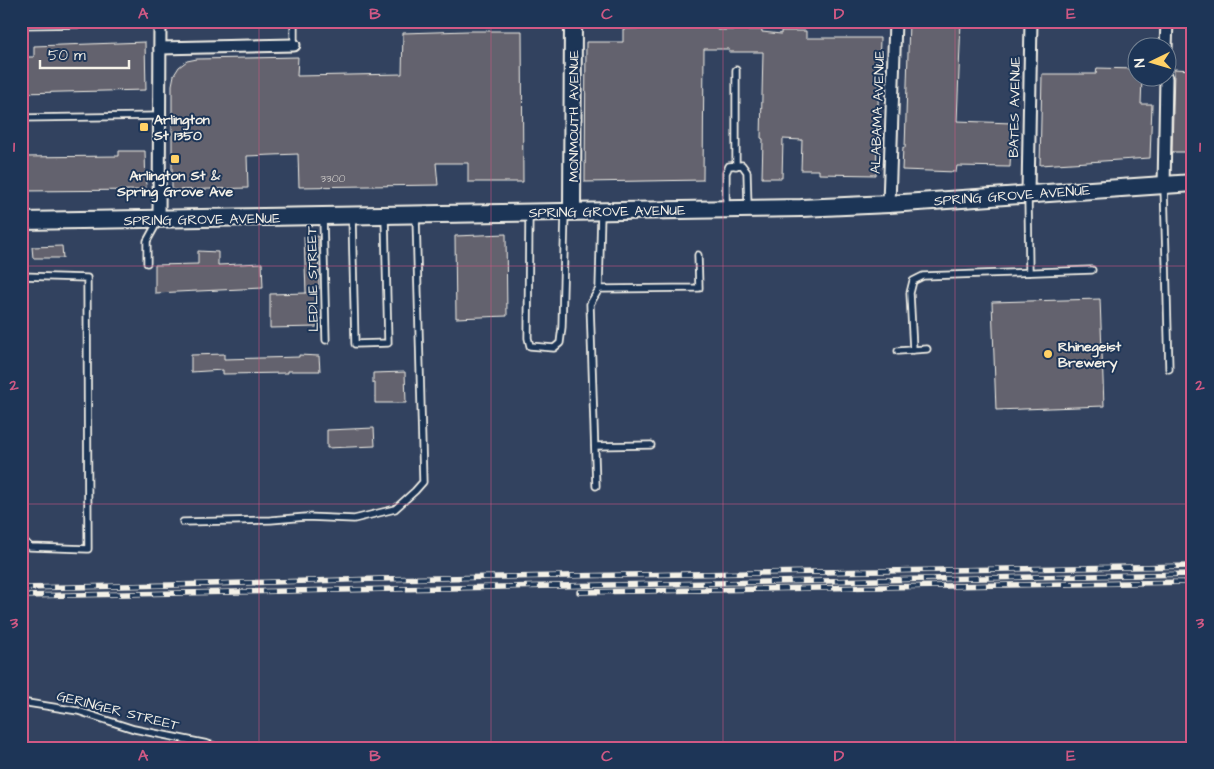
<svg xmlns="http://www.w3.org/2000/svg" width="1214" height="769" viewBox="0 0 1214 769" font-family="'Architects Daughter',sans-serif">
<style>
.built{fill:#32425e;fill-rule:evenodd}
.building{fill:#64626e;stroke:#f4f1e8}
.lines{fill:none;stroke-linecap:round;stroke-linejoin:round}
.lane-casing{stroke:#f4f1e8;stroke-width:9}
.street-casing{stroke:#f4f1e8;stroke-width:15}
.secondary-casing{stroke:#f4f1e8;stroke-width:20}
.lane{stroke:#1d3557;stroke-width:5.5}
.street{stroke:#1d3557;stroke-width:11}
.secondary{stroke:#1d3557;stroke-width:16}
.rail-casing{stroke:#f4f1e8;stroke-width:5.5}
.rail{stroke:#1d3557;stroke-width:4;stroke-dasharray:11;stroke-linecap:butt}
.grid{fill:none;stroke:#d15985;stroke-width:1;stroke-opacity:0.55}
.poi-dot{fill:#ffd166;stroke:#1d3557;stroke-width:2}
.labels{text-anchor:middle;stroke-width:4;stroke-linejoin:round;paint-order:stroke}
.number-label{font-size:11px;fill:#d0cdca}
.street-label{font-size:14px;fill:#f4f1e8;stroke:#1d3557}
.poi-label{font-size:14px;font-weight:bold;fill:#f4f1e8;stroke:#1d3557;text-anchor:start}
.neatline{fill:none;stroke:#d15985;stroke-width:2}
.grid-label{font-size:16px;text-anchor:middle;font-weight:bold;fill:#d15985}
</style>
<rect width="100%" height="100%" fill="#1d3557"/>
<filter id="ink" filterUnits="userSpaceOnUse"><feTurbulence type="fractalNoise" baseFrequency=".02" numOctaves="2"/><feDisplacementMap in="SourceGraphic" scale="10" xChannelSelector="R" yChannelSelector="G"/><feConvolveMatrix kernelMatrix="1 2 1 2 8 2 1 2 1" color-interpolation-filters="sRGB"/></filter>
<g filter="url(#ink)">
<path class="built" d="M21,21h1172v727h-1172zM1136,48h30v30h-30z"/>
<g class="building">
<path d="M909,21h52l-4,100 55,2 -2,44 -53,-1 -1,6 -54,-2 1,-23 2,1z"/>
<path d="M717,27v3h45v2l19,2v-3h25v7h74l-4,137 -57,-1v-4h-18l1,-30 -19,-1 -1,39h-20l1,-39 -2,-1 2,-86h-34v-3h-25l-1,131 -118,2 1,-140h37v-13z"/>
<path d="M468,31h54l1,151h-55v-19h-32l2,22 -139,2 -1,-33 -51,2 1,32 -76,2v-105l2,-10 5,-8 8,-6 10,-2 101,-2 -1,19 105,-2 1,-41z"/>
<path d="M145,42l1,48 -125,3v-36h13v-11z"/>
<path d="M1097,68l39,1v9h6l-1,26h11l-2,54 -110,7 2,-91h54z"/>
<path d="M1174,69l19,1v82h-21z"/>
<path d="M119,151h26l1,39 -125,1v-34l98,-1z"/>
<path d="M506,234l1,82 -51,2 -1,-82z"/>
<path d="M318,236l1,53h-3l1,38 -47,1v-34l36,-1 -2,-56z"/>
<path d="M62,246l1,12h-30l-1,-11z"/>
<path d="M198,251l20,1v13l44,-2 1,25 -108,5v-28l43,-1z"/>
<path d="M1100,299l4,107 -108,4 -4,-108z"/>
<path d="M224,354v5l75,-2v-2l20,1 1,15h-32v2l-65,1v-4l-32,2v-17z"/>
<path d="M405,372l1,31h-31v-20h-2v-10z"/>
<path d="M374,428l1,18 -48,2v-18z"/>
</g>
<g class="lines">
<g class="lane-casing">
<g id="lane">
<path d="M294,21v24"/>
<path d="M21,25l139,-2"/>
<path d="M736,70v96"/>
<path d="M21,118l139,-2"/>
<path d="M1164,186l5,183"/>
<path d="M1028,196l1,76"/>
<path d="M726,207v-34l3,-7 13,-1 5,7 1,36"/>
<path d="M529,214l-1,124 2,8 24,2 6,-5 2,-16 3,-114"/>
<path d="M323,217l3,123"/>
<path d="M352,217l3,127 33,-1 -3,-126"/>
<path d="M147,263v-22l11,-20"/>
<path d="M21,276l66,2 1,271 -58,-2 -9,-9"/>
<path d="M599,289l100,-1 -1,-33"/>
<path d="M913,350l-3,-57 3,-12 10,-5 169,-6"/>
<path d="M898,351l29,-2"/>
<path d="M595,446l56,-1"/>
<path d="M596,486l-6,-182 9,-15 2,-76"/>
<path d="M183,522l88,-2 35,-3 48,2 41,-10 20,-18 8,-9 -7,-265"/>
<path d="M21,702l57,9 56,18 74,15 12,4"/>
</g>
</g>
<g class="street-casing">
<g id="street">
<path d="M160,48l134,-3"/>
<path d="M1166,48l1,-27"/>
<path d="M1164,186l2,-108"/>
<path d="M1028,193l3,-172"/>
<path d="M889,204l6,-183"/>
<path d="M159,219l1,-198"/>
</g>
</g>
<g class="secondary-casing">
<g id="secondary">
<path d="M572,211l1,-190"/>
<path d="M21,221l780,-13 88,-4 304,-21"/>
</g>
</g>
<use href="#lane" class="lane"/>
<use href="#street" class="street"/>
<use href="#secondary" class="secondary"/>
<g class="rail-casing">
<g id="rail">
<path d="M21,588l151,-3 207,-6 814,-13"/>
<path d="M579,592l614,-10"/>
<path d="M21,596l1172,-22"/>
</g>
</g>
<use href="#rail" class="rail"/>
</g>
</g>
<path class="grid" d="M259,21v727M491,21v727M723,21v727M955,21v727M21,266h1172M21,504h1172"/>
<g class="poi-dot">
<rect x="139" y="122" width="10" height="10" rx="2.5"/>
<rect x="170" y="154" width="10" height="10" rx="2.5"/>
<circle cx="1048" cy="354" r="5"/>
</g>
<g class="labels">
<g class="number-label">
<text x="333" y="182">3300</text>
</g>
<g class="street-label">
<text transform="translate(1014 107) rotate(-89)" y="5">BATES AVENUE</text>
<text transform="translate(877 112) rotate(-88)" y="5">ALABAMA AVENUE</text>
<text transform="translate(573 116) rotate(-90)" y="5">MONMOUTH AVENUE</text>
<text transform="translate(1012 195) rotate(-4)" y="5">SPRING GROVE AVENUE</text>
<text transform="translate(607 211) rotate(-1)" y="5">SPRING GROVE AVENUE</text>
<text transform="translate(202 219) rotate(-1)" y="5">SPRING GROVE AVENUE</text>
<text transform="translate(312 279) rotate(-91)" y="5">LEDLIE STREET</text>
<text transform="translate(118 710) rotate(14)" y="5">GERINGER STREET</text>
</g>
<g class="poi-label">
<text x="154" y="124">Arlington<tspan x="154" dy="16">St 1350</tspan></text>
<text x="175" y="180" text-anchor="middle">Arlington St &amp;<tspan x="175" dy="16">Spring Grove Ave</tspan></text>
<text x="1058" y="351">Rhinegeist<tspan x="1058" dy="16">Brewery</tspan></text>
</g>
</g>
<rect width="1214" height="769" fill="none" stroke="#1d3557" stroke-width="55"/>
<g transform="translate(1152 62) rotate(265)"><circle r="24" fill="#1d3557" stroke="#738091"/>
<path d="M0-4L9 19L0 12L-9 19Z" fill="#ffd166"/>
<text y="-8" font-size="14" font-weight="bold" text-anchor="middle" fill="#f4f1e8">N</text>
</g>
<path d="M40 60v8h89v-8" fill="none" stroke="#f4f1e8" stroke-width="2.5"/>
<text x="48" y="60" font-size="15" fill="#f4f1e8" stroke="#1d3557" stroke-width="4" paint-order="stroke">50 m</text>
<rect x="28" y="28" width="1158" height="714" class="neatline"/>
<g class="grid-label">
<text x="143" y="19">A</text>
<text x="375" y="19">B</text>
<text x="607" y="19">C</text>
<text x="839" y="19">D</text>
<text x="1071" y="19">E</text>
<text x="14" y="152">1</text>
<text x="1200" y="152">1</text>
<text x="14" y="390">2</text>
<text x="1200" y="390">2</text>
<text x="14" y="628">3</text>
<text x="1200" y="628">3</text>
<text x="143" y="761">A</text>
<text x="375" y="761">B</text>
<text x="607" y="761">C</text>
<text x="839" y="761">D</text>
<text x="1071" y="761">E</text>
</g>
</svg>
